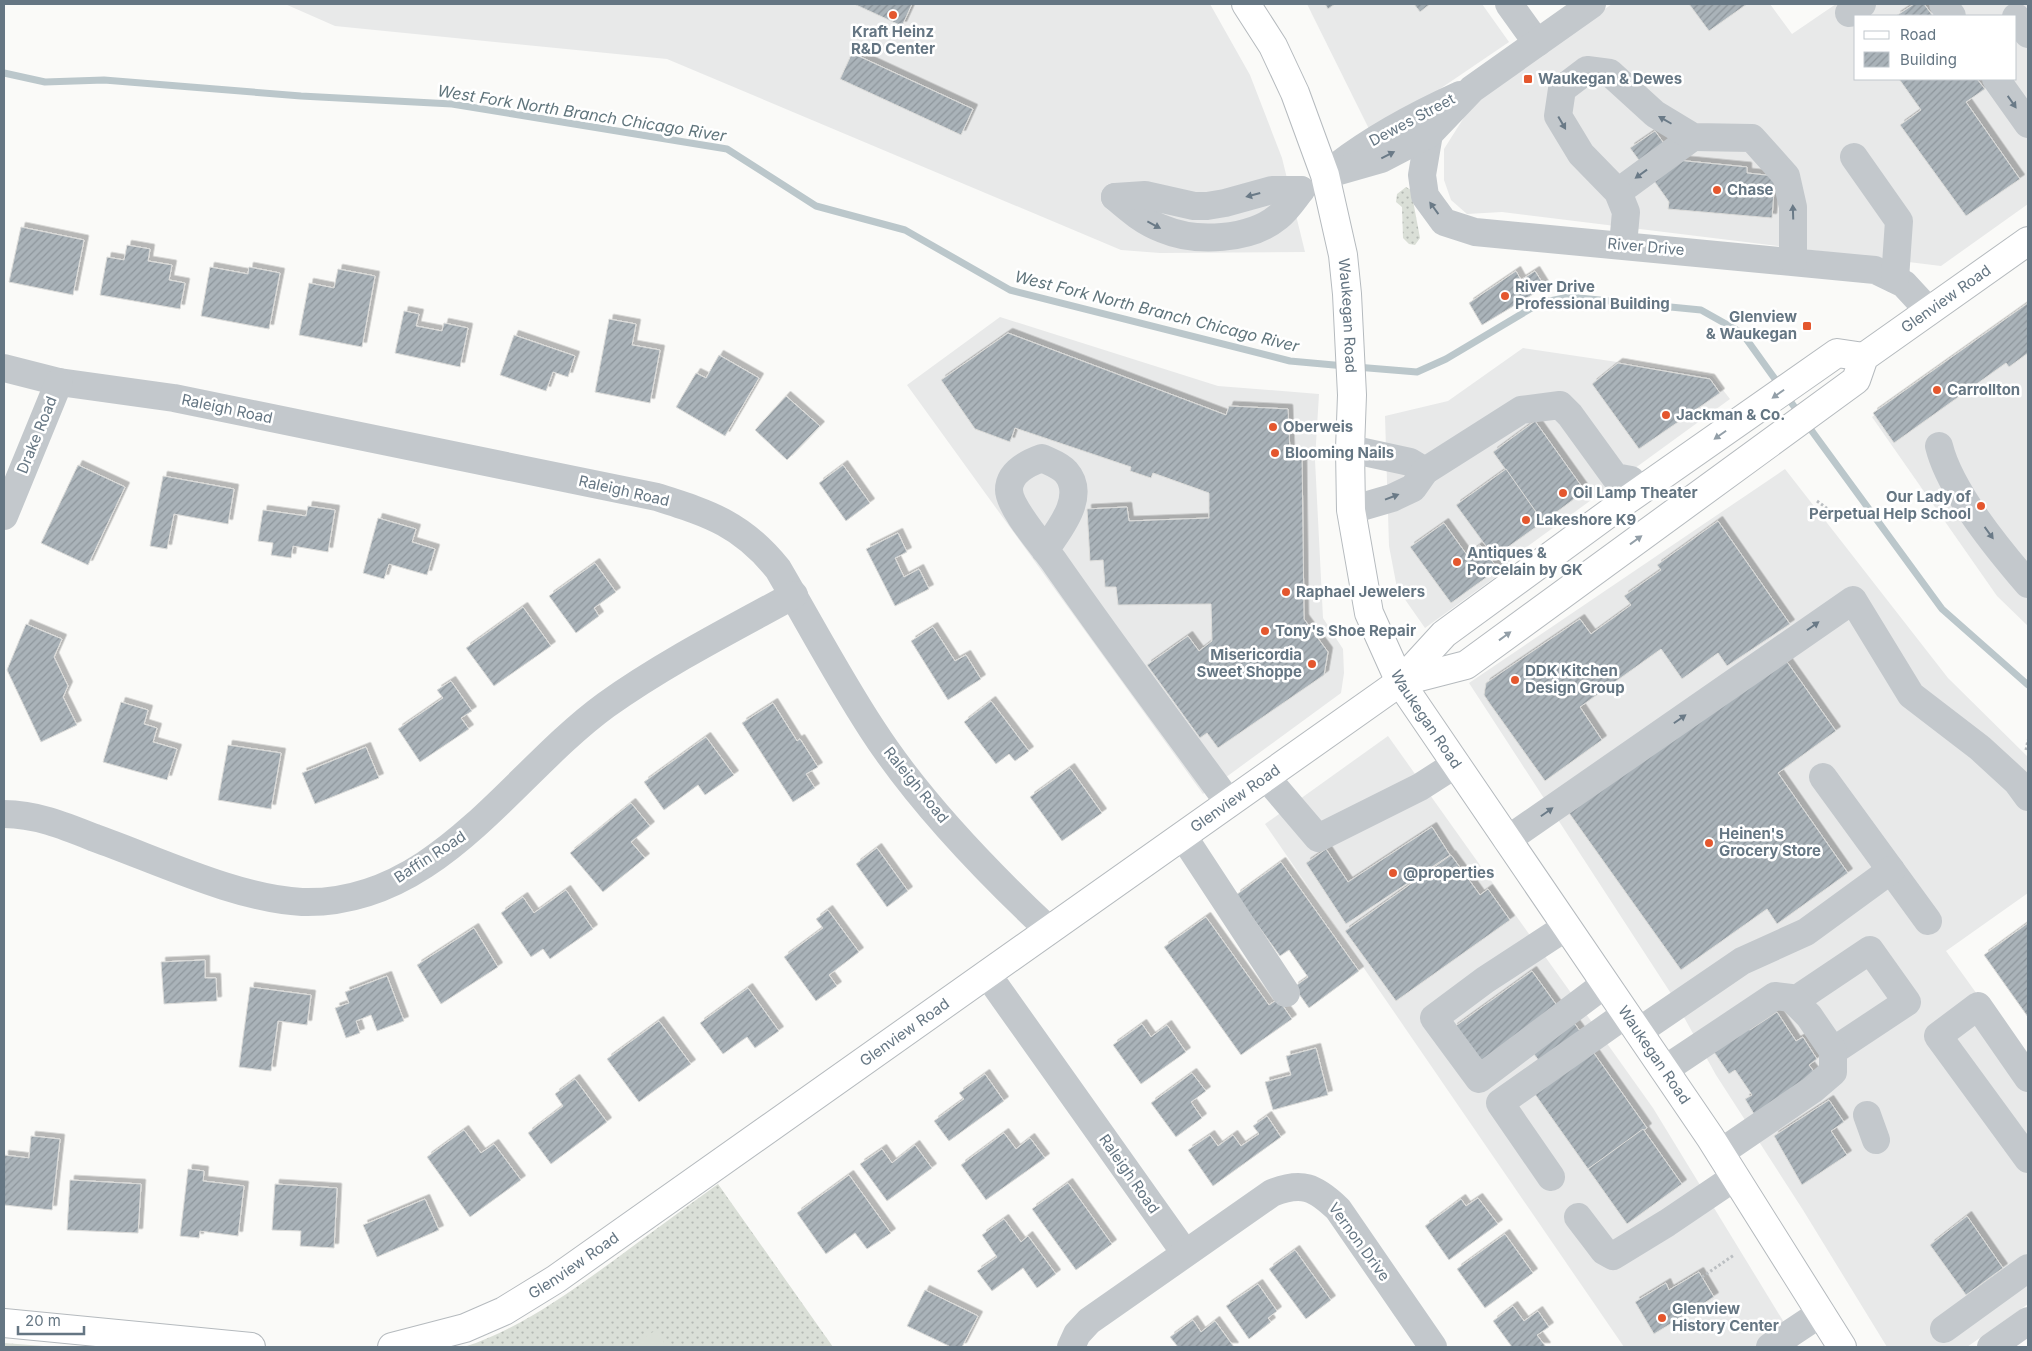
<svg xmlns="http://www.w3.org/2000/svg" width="2032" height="1351" viewBox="0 0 2032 1351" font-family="Inter,sans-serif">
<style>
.built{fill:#e8e9e9;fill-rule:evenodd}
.grass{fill:url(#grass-dots)}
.pitch{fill:#dadfd7}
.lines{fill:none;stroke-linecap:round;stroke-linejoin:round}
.stream{stroke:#bbc7cb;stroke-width:7}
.building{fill:url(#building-hatch);stroke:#dcdcda;filter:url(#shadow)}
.major-casing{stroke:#b5babe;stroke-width:30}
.path{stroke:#bbbfc2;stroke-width:3;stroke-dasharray:2.5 2.5;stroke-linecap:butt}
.minor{stroke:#c3c8cc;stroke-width:28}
.major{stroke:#fff;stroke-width:28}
.oneway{fill:#6a7a87}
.oneway2{fill:#939fa8}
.poi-dot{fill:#e4572e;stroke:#fff;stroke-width:2}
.labels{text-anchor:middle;stroke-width:5;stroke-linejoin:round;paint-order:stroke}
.poi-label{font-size:15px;font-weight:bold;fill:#657683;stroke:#fff;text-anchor:start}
.street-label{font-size:15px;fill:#657683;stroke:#fff}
.water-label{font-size:16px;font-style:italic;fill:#60757c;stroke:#fff}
</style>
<defs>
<pattern id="grass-dots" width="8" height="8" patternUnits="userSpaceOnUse" patternTransform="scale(1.25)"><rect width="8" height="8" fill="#dadfd7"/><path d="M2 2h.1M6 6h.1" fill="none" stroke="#b4b9b4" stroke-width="1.8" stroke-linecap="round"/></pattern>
<pattern id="building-hatch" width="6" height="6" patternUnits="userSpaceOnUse" patternTransform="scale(1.25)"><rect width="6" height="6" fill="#aab3b9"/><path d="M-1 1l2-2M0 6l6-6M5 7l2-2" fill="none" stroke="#8e969c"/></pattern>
<filter id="shadow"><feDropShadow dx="4.5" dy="-4.5" stdDeviation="0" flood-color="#0004"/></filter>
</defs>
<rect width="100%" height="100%" fill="#fafaf8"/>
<g class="built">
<path d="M285,4h925l40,71 32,83 23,94 -145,1 -39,-3 -454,-191 -332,-33z"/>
<path d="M1307,4h175l27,38 -137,93z"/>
<path d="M1612,4h158l22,30 44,-30h192v200l-87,62 -439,-54 -35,2 -16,-14 -7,-20v-31l31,-49zM1856,16h160v63h-160z"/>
<path d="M2028,307v319l-31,-30 -125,-179z"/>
<path d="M1000,317l218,69 101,8 -4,66 8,158 20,31 1,24 -3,20 -138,101 -296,-409z"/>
<path d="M1523,348l189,28 18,23 -213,155 -13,17 -79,57 -28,-40 -8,-42 -4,-130 63,-15z"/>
<path d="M1785,469l163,209 80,79v136l-82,58 82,114v239l-61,43h-80l-84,-137 -87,-135 -46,-83 -201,-309z"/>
<path d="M1388,736l265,372 146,239h-175l-359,-523z"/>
</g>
<g class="grass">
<path d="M1406,187l5,3 9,48 -5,7 -6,-1 -6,-6 -1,-31 -6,-5 1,-8z"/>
<path d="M718,1184l115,163h-369c55,-18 102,-52 149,-86 35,-26 70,-52 105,-77z"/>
<path d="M4,1343l53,4h-53z"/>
</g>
<path class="pitch" d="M656,1330l11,17h-37z"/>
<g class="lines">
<g class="stream">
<path d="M4,73l41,9 59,-2 197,16 151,8 275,45 89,57 89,24 105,60 280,71 55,5"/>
<path d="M1356,367l61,5 29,-13 94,-56 29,-6 132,13 41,23 38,53"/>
<path d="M1786,395l14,20"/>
<path d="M1806,423l136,186 86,76"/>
</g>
</g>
<g class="building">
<path d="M854,4h58l-10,22z"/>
<path d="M1325,4h10l-7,5z"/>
<path d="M1414,4h16l-10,8z"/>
<path d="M1689,4h58l-38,27z"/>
<path d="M1914,4h10l9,12h-37z"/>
<path d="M852,53l121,56 -12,26 -121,-56z"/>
<path d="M1899,79h78l8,10 -19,13 54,77 -54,37 -66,-91 21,-15z"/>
<path d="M1655,131l21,29 -24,18 -22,-30z"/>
<path d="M1676,160l71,7v6l28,3 -3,42 -104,-9 1,-7 -17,-24z"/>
<path d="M21,227l63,13 -11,55 -64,-13z"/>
<path d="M127,245l23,4 -2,12 24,4 -3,15 16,3 -5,26 -80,-14 7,-38 17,3z"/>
<path d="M210,267l38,7 1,-7 31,6 -11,56 -68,-13z"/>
<path d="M338,269l37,7 -13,71 -63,-12 10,-52 25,5z"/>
<path d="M1516,271l5,9 14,-9 10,16 -63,38 -13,-22z"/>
<path d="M2028,303v50l-19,14 -3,-4 -112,80 -21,-30z"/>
<path d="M404,311l15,3 -3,12 26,5 2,-8 24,5 -8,39 -65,-14z"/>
<path d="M609,319l27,5 -4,21 28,5 -10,53 -55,-11z"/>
<path d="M1008,333l218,82 3,-9 59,3 2,43 12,1 2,166 24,33 -4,23 -106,73 -11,-15 -7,5 -53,-73 41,-29 11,15 13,-10 -1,-37 -93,1 -2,-18h-11l-2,-27 -13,1 -3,-52 40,-2 2,14 80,-3v-25l-56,-20 -2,5 -21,-7 1,-4 -116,-39 -5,14 -35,-13 -34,-49z"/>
<path d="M514,335l61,21 -7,21 -15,-5 -7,19 -46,-16z"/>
<path d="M719,355l40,23 -34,58 -49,-29 20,-34 10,5z"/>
<path d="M1618,363l92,16 10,14 -81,56 -47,-65z"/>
<path d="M786,396l34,30 -33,34 -32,-30z"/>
<path d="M1535,421l50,70 -42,31 -50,-70z"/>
<path d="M78,465l47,22 -37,78 -47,-22z"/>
<path d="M843,465l27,38 -24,18 -27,-38z"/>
<path d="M1506,469l37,53 -49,35 -38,-52z"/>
<path d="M163,476l71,13 -6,35 -54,-10 -7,35 -17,-3z"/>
<path d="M308,506l27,4 -7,42 -35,-6 -2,12 -20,-3 2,-12 -15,-2 5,-31 43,6z"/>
<path d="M378,518l38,11 -4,13 23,7 -8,26 -38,-11 -5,15 -21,-6z"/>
<path d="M1718,521l72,103 -63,42 -9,-13 -36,26 -21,-30 -81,58 22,33 -57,41 -55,-77 -6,-9 2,-12 94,-64 11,15 40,-29 -7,-9 37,-26 -4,-5z"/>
<path d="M1444,523l23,32 13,-10 18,24 -47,34 -41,-56z"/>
<path d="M898,533l9,19 -12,6 9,19 15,-8 10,20 -34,17 -29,-57z"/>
<path d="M595,563l21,29 -22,16 5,8 -23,17 -27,-37z"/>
<path d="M523,607l28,39 -57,40 -28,-38z"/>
<path d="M26,624l36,15 -8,18 14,29 -5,11 14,28 -36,17 -34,-72z"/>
<path d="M933,627l22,34 11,-6 15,24 -33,21 -37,-59z"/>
<path d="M1785,659l51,72 -58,42 70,100 -71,51 -10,-15 -86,61 -112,-157z"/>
<path d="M451,681l21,30 -11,7 8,11 -49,33 -22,-33 45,-31 -6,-8z"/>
<path d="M991,701l38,50 -14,10 -6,-7 -13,10 -32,-42z"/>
<path d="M121,702l27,8 -4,14 13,4 -4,14 24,7 -10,31 -64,-18z"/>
<path d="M773,703l24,38 3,-2 18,28 -12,7 9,14 -22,14 -51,-79z"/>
<path d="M706,737l28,38 -29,20 -7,-10 -34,25 -20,-28z"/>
<path d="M228,745l53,8 -10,56 -53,-9z"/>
<path d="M366,747l13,31 -64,26 -13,-31z"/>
<path d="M1070,768l32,45 -40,28 -32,-44z"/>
<path d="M631,803l19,23 -19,16 14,16 -42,34 -33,-39z"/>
<path d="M1432,827l18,28 -104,69 -40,-61 20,-14 22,33z"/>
<path d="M877,848l31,43 -21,16 -31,-43z"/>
<path d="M1451,855l29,40 8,-6 22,31 -114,81 -51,-70z"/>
<path d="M1281,862l78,109 -50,37 -15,-21 14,-10 -19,-27 -9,6 -44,-61z"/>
<path d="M566,890l27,39 -43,30 -7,-10 -12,8 -30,-44 22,-16 11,16z"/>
<path d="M828,910l31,42 -30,23 8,11 -21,15 -32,-44 39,-29 -7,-9z"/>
<path d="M1206,917l63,88 9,-6 14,20 -51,36 -77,-108z"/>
<path d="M2028,923v94l-44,-62z"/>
<path d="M474,928l24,39 -57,37 -24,-39z"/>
<path d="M205,960v18h11l1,23 -53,3 -3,-42z"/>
<path d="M1532,971l26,36 -79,58 -26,-37z"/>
<path d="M387,976l17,45 -27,10 -6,-16 -15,6 4,12 -14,5 -11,-30 14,-5 -4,-11z"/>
<path d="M250,987l61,8 -4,30 -29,-4 -7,50 -32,-4z"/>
<path d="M748,988l31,43 -24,17 -8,-11 -24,17 -23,-31z"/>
<path d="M1777,1012l19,29 7,-4 14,22 -8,6 6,8 -61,41 -9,-15 7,-4 -17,-25 -6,4 -15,-22 29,-25 7,3z"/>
<path d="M1569,1016l11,15 -41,30 -11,-15z"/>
<path d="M659,1021l32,43 -52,38 -32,-43z"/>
<path d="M1142,1024l9,13 16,-12 19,27 -45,32 -28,-39z"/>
<path d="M1316,1048l12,47 -55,15 -8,-28 26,-7 -5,-19z"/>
<path d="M1591,1049l56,79 -59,41 -56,-79z"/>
<path d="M1192,1073l14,18 -15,11 11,16 -26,19 -25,-34z"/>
<path d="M985,1074l19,27 -55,40 -15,-20 30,-22 -5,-6z"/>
<path d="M575,1079l32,43 -56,42 -23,-31 35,-27 -8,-12z"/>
<path d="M1829,1100l15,22 -13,9 16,24 -45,30 -28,-49z"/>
<path d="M1267,1116l14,21 -68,49 -25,-36 22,-15 8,11 15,-11 8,11 18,-12 -6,-8z"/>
<path d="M1643,1129l39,55 -55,40 -39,-55z"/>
<path d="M464,1130l17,23 13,-9 27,36 -51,37 -43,-60z"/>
<path d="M1004,1133l12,16 14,-11 15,20 -59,42 -25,-35z"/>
<path d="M31,1136l29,3 -8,71 -48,-5v-50l25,3z"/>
<path d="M915,1145l17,23 -45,33 -27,-37 22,-15 10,14z"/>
<path d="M188,1169l16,2 -1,10 41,5 -6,50 -38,-5 -1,7 -19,-2z"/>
<path d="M849,1175l42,58 -24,16 -12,-16 -29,21 -29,-41z"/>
<path d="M70,1180l71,4 -3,49 -71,-3z"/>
<path d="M1068,1183l44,61 -36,26 -44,-61z"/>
<path d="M275,1184l62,4 -3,60 -34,-2 1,-15 -29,-1z"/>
<path d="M1478,1198l20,26 -49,36 -24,-34 36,-27 5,7z"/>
<path d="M425,1199l14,31 -62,27 -14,-32z"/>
<path d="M1967,1216l36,52 -37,27 -36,-50z"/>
<path d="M1004,1219l17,23 7,-6 28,38 -19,14 -14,-20 -31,23 -15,-20 20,-14 -15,-22z"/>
<path d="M1505,1234l28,39 -48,35 -28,-39z"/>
<path d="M1295,1250l36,50 -25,19 -37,-50z"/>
<path d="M1699,1272l15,25 -60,37 -19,-32 31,-19 3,7z"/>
<path d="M1258,1284l19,27 -9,7 3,4 -22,17 -23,-33z"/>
<path d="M925,1290l53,26 -16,31h-11l-44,-21z"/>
<path d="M1513,1306l11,15 14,-10 11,16 -12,8 9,12h-34l-19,-26z"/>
<path d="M1193,1320l8,12 14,-11 19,26h-56l-8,-10z"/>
</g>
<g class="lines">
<g class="major-casing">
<g id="major">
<path id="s1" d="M1246,4l27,42 22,47 30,82 18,80 4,39 5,101 -2,54 1,61 18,103 31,69 310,455 132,210"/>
<path id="s2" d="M1400,682l66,-17 390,-285 8,-23 164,-116"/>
<path d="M4,1323l247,24"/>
<path id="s3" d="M392,1347l73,-19 39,-17 52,-32 844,-597 44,-48 183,-134 210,-147 27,4"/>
</g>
</g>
<g class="path">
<path d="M1817,501l11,8"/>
<path d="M2026,750l2,-10"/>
<path d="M1702,1277l32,-22"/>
</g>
<g class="minor">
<path d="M1509,4l28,39"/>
<path d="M1943,4l9,12"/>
<path d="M1849,13l13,-9"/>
<path d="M2016,17l12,17"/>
<path d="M1996,79l32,45"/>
<path d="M1429,134l-7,41 3,21 19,26 31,10 400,38 29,14 25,27"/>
<path d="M1854,157l45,64 -4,58"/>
<path d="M1337,166c39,-30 79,-51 123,-71"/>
<path d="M1325,175l56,-16 48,-25 43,-45 120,-85"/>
<path d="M1618,192l75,-55"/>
<path d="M1115,197c15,13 29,25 48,32 33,14 87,11 115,-12 9,-7 16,-18 23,-27"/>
<path d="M1115,197l30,-2 49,11h13l18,-3 47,-13h29"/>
<path d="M1623,245l3,-33 -8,-20 -37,-38 -23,-38 4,-27 25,-19 23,3 45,41 38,23 59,1 34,38 7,31v54"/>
<path d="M4,368l55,14 115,16 483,99c53,17 85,27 121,72 31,53 60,108 94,160 47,73 114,142 177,201"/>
<path d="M1939,446c11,45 59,103 89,138"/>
<path d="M1350,449l60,13 15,9"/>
<path d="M1351,510l41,-12 21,-10 12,-17 96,-61 39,-5 10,10 45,62 16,3 8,11"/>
<path d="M4,516l55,-134"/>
<path d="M1045,550c14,-20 42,-54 21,-78 -6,-7 -16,-10 -24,-14 -14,5 -33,14 -33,32 0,17 33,55 44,70 57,82 117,162 176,243"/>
<path d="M1266,777l52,61 102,-51 36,-23"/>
<path d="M1823,777l105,144"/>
<path d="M4,814c32,0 61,12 91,24 62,22 143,61 207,64 134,4 208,-127 304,-197 59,-42 124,-75 188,-110"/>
<path d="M1183,836l103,157"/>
<path d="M1507,840l346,-240 58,95 69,53 37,34 11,15"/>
<path d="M1566,927l-81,53 -51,38 45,61 126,-95"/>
<path d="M987,974l198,279"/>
<path d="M1794,1001l76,-51 37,52 -74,49"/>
<path d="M1638,1032l104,-71 64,-29 85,-62"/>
<path d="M1664,1070l111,-74 16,2 18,18 24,35v21l-21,18 -92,63"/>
<path d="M2028,1078l-50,-72 -40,30 90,123"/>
<path d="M1867,1115l9,25"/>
<path d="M1551,1177l-51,-74 126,-89"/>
<path d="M1578,1217l26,34 9,5 54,-33 68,-46"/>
<path d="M1944,1329l84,-61"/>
<path d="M1071,1347l6,-13 12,-13 183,-128c30,-12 43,-6 66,16l95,138"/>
<path d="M1770,1347l51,-34"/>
<path d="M1991,1347l37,-26"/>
</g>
<use href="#major" class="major"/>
</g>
<defs><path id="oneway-solid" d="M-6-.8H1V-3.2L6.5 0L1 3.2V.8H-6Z" transform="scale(1.25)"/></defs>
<g class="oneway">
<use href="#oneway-solid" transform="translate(2012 102) rotate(55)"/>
<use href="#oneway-solid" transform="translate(1665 120) rotate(-150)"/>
<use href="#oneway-solid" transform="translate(1562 123) rotate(60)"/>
<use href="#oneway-solid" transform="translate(1388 155) rotate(-27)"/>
<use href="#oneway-solid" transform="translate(1641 174) rotate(144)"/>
<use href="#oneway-solid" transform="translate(1253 195) rotate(165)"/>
<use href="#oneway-solid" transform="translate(1434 208) rotate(-126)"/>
<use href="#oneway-solid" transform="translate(1793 212) rotate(-92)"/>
<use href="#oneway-solid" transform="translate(1154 225) rotate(28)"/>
<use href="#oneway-solid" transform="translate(1392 497) rotate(-21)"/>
<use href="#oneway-solid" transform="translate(1989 533) rotate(54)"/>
<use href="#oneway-solid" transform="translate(1813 626) rotate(-35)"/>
<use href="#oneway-solid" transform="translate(1680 719) rotate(-35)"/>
<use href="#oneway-solid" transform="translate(1547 812) rotate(-35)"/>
</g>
<g class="oneway2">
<use href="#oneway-solid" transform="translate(1778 394) rotate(145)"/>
<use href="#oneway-solid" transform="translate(1720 435) rotate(145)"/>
<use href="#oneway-solid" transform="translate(1636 540) rotate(-36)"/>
<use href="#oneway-solid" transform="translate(1505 636) rotate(-36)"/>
</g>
<g class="poi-dot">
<circle cx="893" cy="15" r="5"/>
<rect x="1523" y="74" width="10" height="10" rx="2.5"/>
<circle cx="1717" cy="190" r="5"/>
<circle cx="1505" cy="296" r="5"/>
<rect x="1802" y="321" width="10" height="10" rx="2.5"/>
<circle cx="1937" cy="390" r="5"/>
<circle cx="1666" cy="415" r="5"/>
<circle cx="1273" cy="427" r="5"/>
<circle cx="1275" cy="453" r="5"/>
<circle cx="1563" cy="493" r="5"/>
<circle cx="1981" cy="506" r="5"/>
<circle cx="1526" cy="520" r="5"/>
<circle cx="1457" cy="562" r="5"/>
<circle cx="1286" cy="592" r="5"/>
<circle cx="1265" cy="631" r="5"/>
<circle cx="1312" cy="664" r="5"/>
<circle cx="1515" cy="680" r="5"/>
<circle cx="1709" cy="843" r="5"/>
<circle cx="1393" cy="873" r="5"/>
<circle cx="1662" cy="1318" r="5"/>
</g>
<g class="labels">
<g class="poi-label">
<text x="893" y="37" text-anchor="middle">Kraft Heinz<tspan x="893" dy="17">R&amp;D Center</tspan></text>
<text x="1538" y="84">Waukegan &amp; Dewes</text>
<text x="1727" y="195">Chase</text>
<text x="1515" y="292">River Drive<tspan x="1515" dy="17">Professional Building</tspan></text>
<text x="1797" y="322" text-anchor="end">Glenview<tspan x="1797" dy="17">&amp; Waukegan</tspan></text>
<text x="1947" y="395">Carrollton</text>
<text x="1676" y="420">Jackman &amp; Co.</text>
<text x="1283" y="432">Oberweis</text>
<text x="1285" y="458">Blooming Nails</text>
<text x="1573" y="498">Oil Lamp Theater</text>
<text x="1971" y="502" text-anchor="end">Our Lady of<tspan x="1971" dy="17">Perpetual Help School</tspan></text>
<text x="1536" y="525">Lakeshore K9</text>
<text x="1467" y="558">Antiques &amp;<tspan x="1467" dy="17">Porcelain by GK</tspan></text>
<text x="1296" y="597">Raphael Jewelers</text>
<text x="1275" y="636">Tony's Shoe Repair</text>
<text x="1302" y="660" text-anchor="end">Misericordia<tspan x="1302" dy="17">Sweet Shoppe</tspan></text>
<text x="1525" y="676">DDK Kitchen<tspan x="1525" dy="17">Design Group</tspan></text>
<text x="1719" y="839">Heinen's<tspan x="1719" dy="17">Grocery Store</tspan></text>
<text x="1403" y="878">@properties</text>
<text x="1672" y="1314">Glenview<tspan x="1672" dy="17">History Center</tspan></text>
</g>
<g class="street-label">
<text transform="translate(1412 120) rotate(-28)" y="5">Dewes Street</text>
<text transform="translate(1646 247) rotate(5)" y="5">River Drive</text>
<text dy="5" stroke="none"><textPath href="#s2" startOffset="676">Glenview Road</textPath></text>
<text dy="5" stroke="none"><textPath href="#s1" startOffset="332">Waukegan Road</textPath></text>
<text transform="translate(227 409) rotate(12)" y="5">Raleigh Road</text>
<text transform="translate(37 435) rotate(-68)" y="5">Drake Road</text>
<text transform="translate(624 491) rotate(13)" y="5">Raleigh Road</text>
<text dy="5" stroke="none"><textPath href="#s1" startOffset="752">Waukegan Road</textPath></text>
<text transform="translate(916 785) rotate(51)" y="5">Raleigh Road</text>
<text dy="5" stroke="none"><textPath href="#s3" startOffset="1011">Glenview Road</textPath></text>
<text transform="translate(430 857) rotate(-33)" y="5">Baffin Road</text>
<text dy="5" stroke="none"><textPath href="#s3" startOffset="606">Glenview Road</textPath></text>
<text dy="5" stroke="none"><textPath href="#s1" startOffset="1158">Waukegan Road</textPath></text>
<text transform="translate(1129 1174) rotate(55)" y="5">Raleigh Road</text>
<text transform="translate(1359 1242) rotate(54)" y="5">Vernon Drive</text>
<text dy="5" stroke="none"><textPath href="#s3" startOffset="201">Glenview Road</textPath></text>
</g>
<g class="water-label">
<text transform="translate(582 113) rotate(9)" y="6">West Fork North Branch Chicago River</text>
<text transform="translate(1157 311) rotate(14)" y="6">West Fork North Branch Chicago River</text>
</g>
</g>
<rect width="2032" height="1351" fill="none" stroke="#657683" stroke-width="10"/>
<rect x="1854" y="15" width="162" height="65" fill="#ffffff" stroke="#c1c8cd"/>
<rect x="1864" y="31" width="25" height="8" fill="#ffffff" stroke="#c1c8cd"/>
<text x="1900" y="40" font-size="15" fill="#657683">Road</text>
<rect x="1864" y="52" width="25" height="15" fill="url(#building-hatch)" stroke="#c1c8cd"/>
<text x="1900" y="65" font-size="15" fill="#657683">Building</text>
<path d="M18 1326v8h66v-8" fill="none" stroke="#657683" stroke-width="2.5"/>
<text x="25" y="1326" font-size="15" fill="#657683" stroke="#ffffff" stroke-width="4" paint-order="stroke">20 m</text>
</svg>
